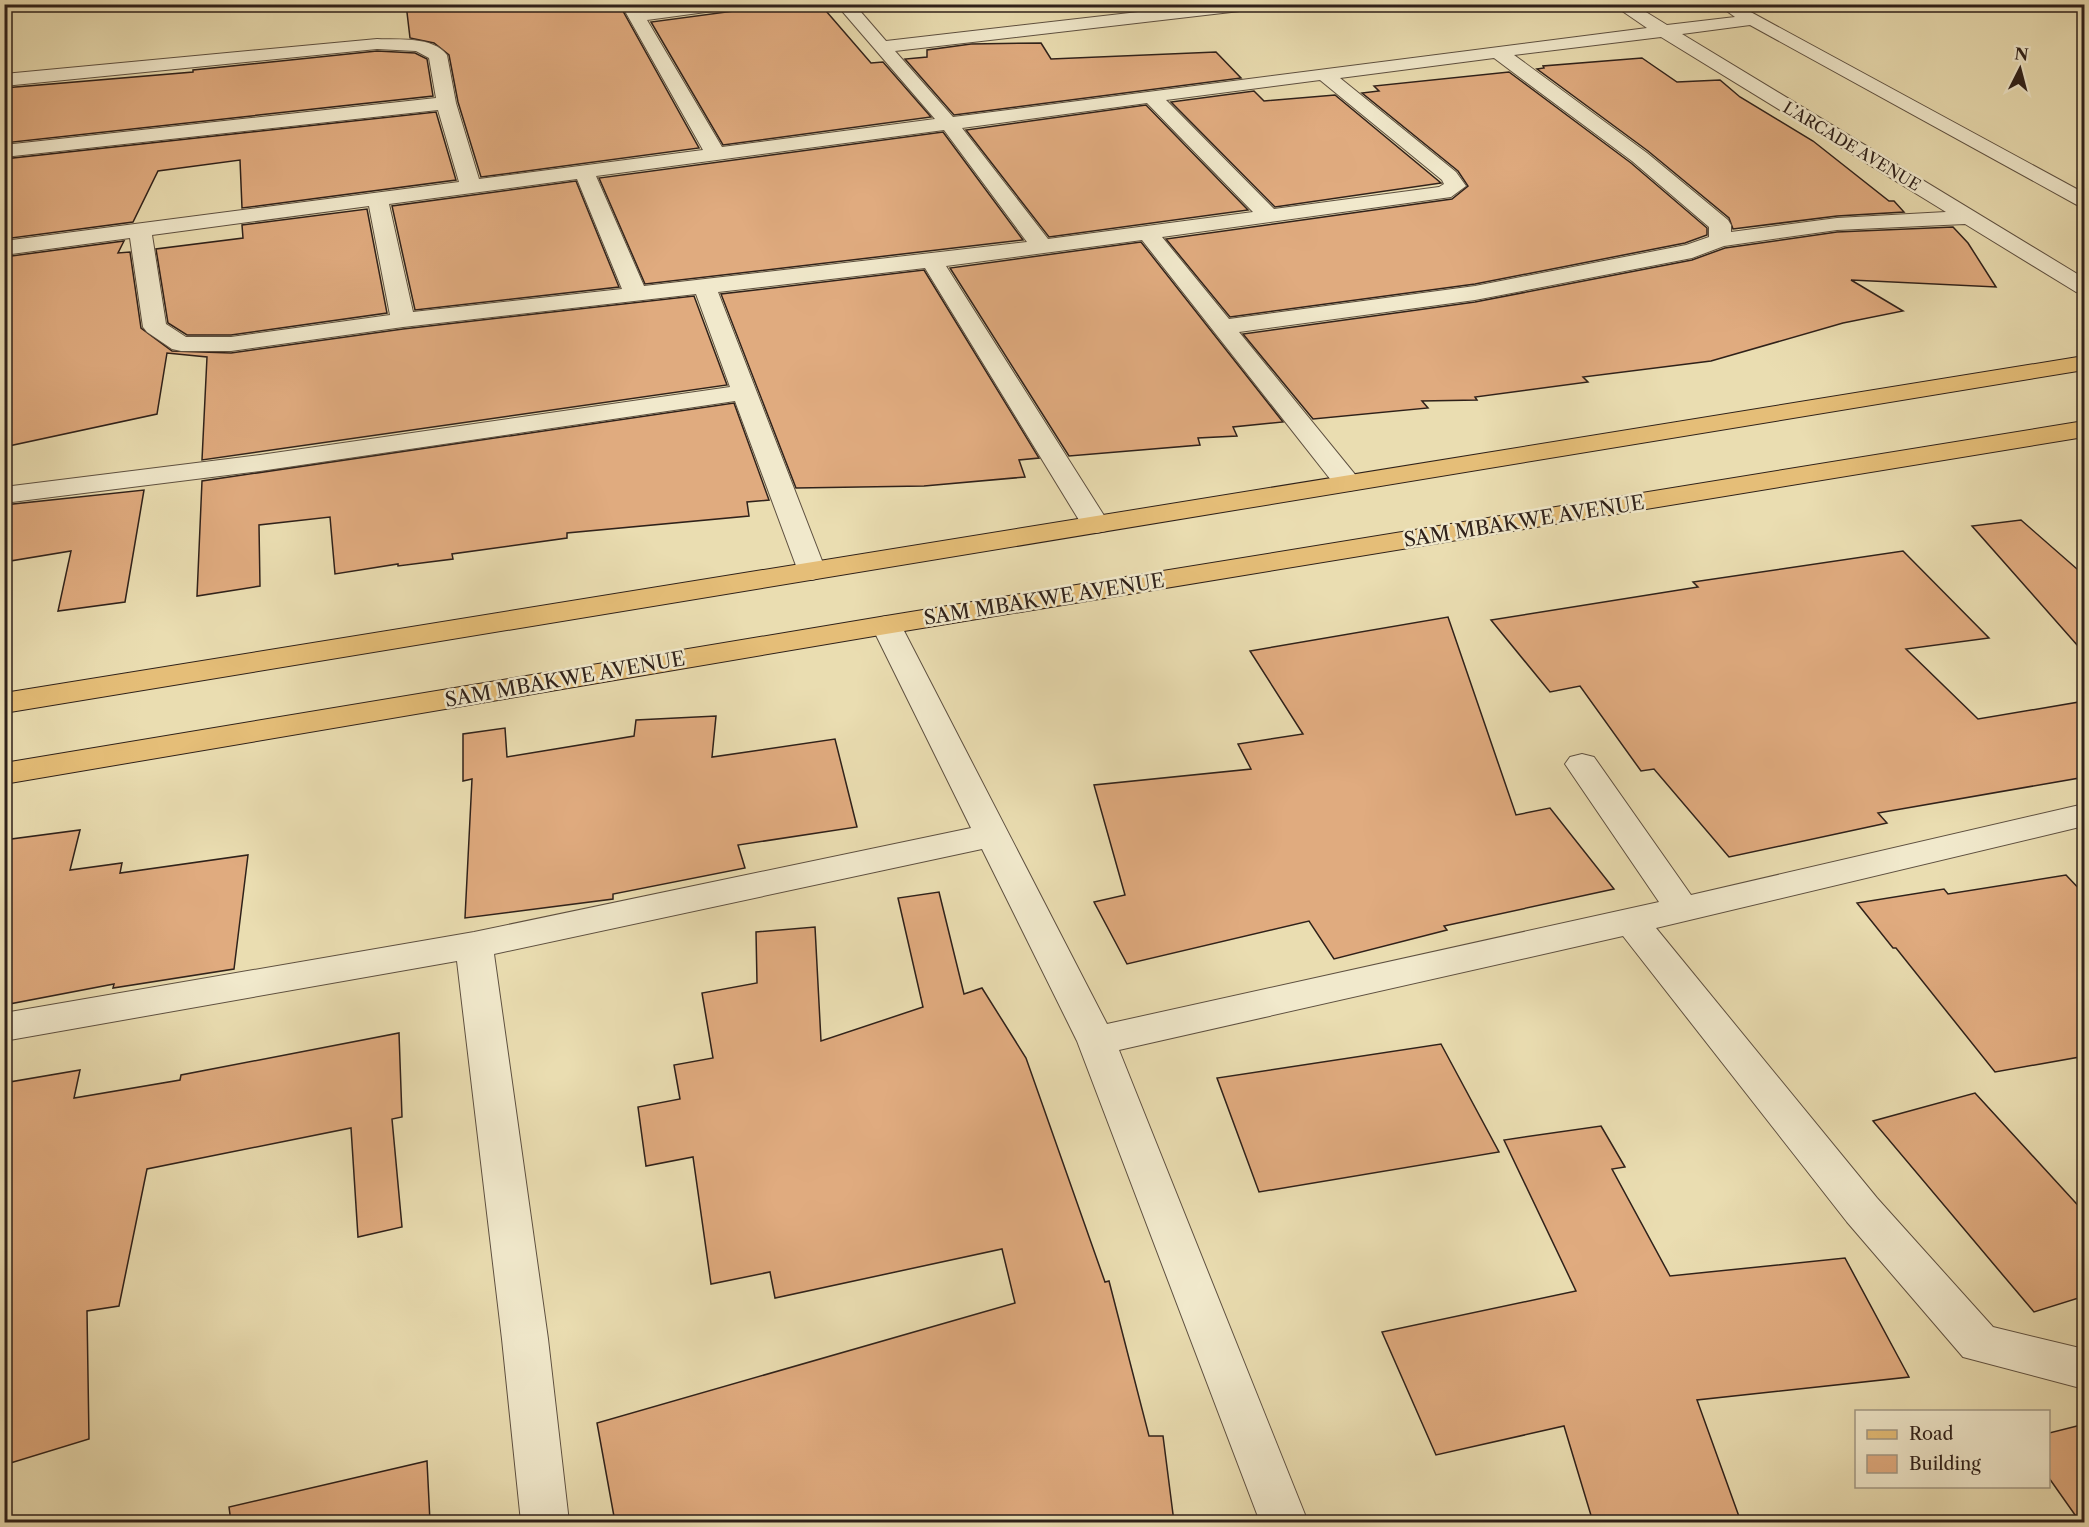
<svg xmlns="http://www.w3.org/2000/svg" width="2089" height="1527" viewBox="0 0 2089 1527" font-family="'Libre Caslon Text',serif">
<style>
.building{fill:#e0ab7f;stroke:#2f211a;stroke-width:1.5}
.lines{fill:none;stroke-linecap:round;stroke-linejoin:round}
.minor-casing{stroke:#5e5040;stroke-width:2}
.major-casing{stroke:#2f211a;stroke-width:2}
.minor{fill:#f1e9cc;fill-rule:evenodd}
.major{fill:#e5be78;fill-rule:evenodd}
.labels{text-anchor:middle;stroke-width:5;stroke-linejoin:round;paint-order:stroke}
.far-street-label{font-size:16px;fill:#2f211a;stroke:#f1e9cc}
.street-label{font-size:20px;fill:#2f211a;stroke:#f1e9cc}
</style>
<rect width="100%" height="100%" fill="#eaddb1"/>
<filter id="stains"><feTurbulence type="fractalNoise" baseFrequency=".00333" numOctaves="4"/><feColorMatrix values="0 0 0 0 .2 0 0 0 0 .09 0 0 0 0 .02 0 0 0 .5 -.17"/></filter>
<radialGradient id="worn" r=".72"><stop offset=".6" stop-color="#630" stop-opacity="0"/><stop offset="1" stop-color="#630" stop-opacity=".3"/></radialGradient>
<g class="building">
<path d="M406,4h213l80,144 -218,29 -23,-75 -9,-47 -15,-12 -24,-5z"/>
<path d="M786,4h34l51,59 12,-1 48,55 -208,28 -72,-123z"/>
<path d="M1041,43l10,16 165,-7 25,26 -287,37 -49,-56 22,-2v-7l44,-6z"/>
<path d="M377,51l38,2 12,6 6,37 -429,47v-55l189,-16v-2z"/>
<path d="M1642,58l35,24 43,-2 20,17 73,44 76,60h5l10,11 -67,4 -104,13 -4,-11 -81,-67 -111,-82 7,-1 -1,-2z"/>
<path d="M1509,72l122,91 76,65v7l-22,8 -210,41 -245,33 -64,-78 286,-40 16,-13 -10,-15 -96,-78 17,-2 -5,-5z"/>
<path d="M1254,91l10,10 71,-6 106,88 -166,24 -104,-105z"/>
<path d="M1146,105l102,105 -199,27 -83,-107z"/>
<path d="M436,112l20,68 -214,28 -2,-48 -82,11 -25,51 -129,17v-80z"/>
<path d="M943,132l80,108 -378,44 -46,-106z"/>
<path d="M576,181l43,106 -204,23 -23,-104z"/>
<path d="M367,209l20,104 -156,22h-44l-19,-12 -12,-74 87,-11 -1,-13z"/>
<path d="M1953,227l15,16 28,44 -145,-7 52,31 -60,12 -132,38 -128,16 5,5 -113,15 2,3 -55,1 6,7 -115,11 -70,-85 232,-32 217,-42 33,-12 112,-16z"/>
<path d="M124,241l-6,12 12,-1 11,76 31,23 59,2 172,-24 291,-33 33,89 -525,75 5,-103 -40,-4 -10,61 -153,33v-190z"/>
<path d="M1141,242l142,180 -50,5 4,9 -39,2 2,7 -131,11 -119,-188z"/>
<path d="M924,270l115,188 -20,2 6,17 -101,9 -128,2 -75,-194z"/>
<path d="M734,403l35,97 -22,2 2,14 -182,17v5l-115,16 1,5 -55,7v-2l-63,10 -5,-57 -71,8 1,61 -63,10 5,-115z"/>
<path d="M144,490l-19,112 -67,9 13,-60 -67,11v-57z"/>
<path d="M2021,520l64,56v78l-113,-128z"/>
<path d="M1903,551l86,87 -83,11 72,70 107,-18v76l-207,36 9,10 -158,34 -75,-88 -13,2 -61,-85 -30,6 -59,-72 207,-33 -5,-5z"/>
<path d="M1448,617l68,198 34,-7 64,81 -170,37 3,4 -113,29 -25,-38 -182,43 -33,-62 31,-7 -31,-110 157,-16 -13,-25 65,-10 -53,-83z"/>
<path d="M716,716l-4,41 123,-18 22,88 -119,18 7,23 -132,26v5l-148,19 7,-139 -9,2v-47l42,-6 2,29 127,-21 2,-16z"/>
<path d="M80,830l-10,40 52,-7 -2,10 128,-18 -14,114 -121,19 1,-4 -110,21v-165z"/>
<path d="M2066,875l19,20v161l-90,16 -99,-124h-3l-36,-45 87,-14 4,5z"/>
<path d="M939,892l25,102 18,-6 44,70 79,224 4,-1 40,155h14l11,86h-559l-18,-99 418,-120 -13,-54 -227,49 -5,-26 -59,12 -18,-127 -47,9 -8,-59 42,-8 -6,-34 39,-7 -11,-65 55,-10 -1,-51 59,-5 6,114 102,-34 -25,-109z"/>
<path d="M399,1033l3,84 -10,2 10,108 -44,10 -7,-109 -204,41 -28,137 -32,5 2,128 -85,26v-382l76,-13 -6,28 106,-18 1,-5z"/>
<path d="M1441,1044l58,108 -240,40 -42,-114z"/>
<path d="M1975,1093l110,120v83l-51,16 -161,-191z"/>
<path d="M1601,1126l24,41 -13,2 58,107 175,-18 64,119 -212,23 44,122h-148l-29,-96 -128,29 -54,-123 194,-41 -72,-151z"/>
<path d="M2085,1424v98h-5l-31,-44v-45z"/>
<path d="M427,1461l3,61h-199l-2,-15z"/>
</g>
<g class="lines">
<g class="minor-casing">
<g id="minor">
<path d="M621,4h17l3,6 44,-6h51l-8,5 -81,11 75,127 213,-28 -99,-115h18l32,37 322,-37h57l-8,5 -362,42 58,66 694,-89 -35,-24h21l34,21 68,-8 -11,-8 3,-4 9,-1 348,189v14l-7,-2 -327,-180 -68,9 402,244v16l-8,-2 -111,-68 -128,6 -113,16 -32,12 -217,42 -236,32 123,151 -4,6 -10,2 -10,-2 -196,-249 -196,26 164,259 -4,6 -10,2 -10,-2 -4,-6 -157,-257 -207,24 108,279 -4,6 -10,3 -10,-3 -4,-6 -63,-170 -475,70 -256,32v-16l256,-32 470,-68 -34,-93 -293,33 -172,24h-50l-9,-2 -25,-17 -4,-5 -13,-89 -126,17v-14l455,-59 -21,-72 -434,47v-12l432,-47 -7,-40 -13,-7 -39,-2 -373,37v-12l373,-35c21,1 56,-3 70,16l9,48 23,76 224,-29zM1661,37l285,175 -109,6 -106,14v-7l-3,-5 -81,-67 -133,-98zM1494,58l138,103 77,66v10l-23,8 -211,41 -246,33 -67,-82 289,-40 15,-11 -10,-14 -116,-94zM1320,80l122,100 2,4 -5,3 -165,22 -108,-109zM1147,103l106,109 -205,27 -86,-111zM944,130l83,112 -383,44 -48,-110zM577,179l45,110 -209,23 -24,-108zM369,206l21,109 -159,22h-45l-20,-13 -14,-89z"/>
<path d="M886,616l11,3 4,6 206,399 552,-122 -94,-138 5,-7 12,-3 12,3 97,138 393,-91v22l-428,102 221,270 116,129 91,22v40l-121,-32 -116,-135 -224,-286 -504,114 189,472h-48l-183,-481 -95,-192 -488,105 54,385 21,183h-48l-19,-183 -45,-378 -453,80v-28l470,-81 497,-104 -100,-203 4,-6z"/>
</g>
</g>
<g class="major-casing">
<g id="major">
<path d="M2084,356v14l-2080,343v-20z"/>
<path d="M2084,421v16l-1198,197 -882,150v-21l882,-147z"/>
</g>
</g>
<use href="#minor" class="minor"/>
<use href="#major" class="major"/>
</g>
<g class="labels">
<g class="far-street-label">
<text transform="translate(1852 146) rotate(31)" y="6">L’ARCADE AVENUE</text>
</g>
<g class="street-label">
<text transform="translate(1524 521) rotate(-9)" y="7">SAM MBAKWE AVENUE</text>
<text transform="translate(1044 599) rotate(-9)" y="7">SAM MBAKWE AVENUE</text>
<text transform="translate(565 679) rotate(-10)" y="7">SAM MBAKWE AVENUE</text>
</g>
</g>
<rect width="2089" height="1527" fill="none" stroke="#eaddb1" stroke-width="24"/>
<rect x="6" y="6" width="2077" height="1515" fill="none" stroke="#2f211a" stroke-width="3"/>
<rect x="12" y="12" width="2065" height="1503" fill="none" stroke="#2f211a" stroke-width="1.5"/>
<rect x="1855" y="1410" width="195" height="78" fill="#f1e9cc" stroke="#a39985" stroke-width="1.5"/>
<rect x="1867" y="1430" width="30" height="9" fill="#e5be78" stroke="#a39985" stroke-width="1.5"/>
<text x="1909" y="1440" font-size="18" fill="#2f211a">Road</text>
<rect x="1867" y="1455" width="30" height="18" fill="#e0ab7f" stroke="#a39985" stroke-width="1.5"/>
<text x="1909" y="1470" font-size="18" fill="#2f211a">Building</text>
<g transform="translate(2020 69) rotate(6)" stroke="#f1e9cc" stroke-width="4.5" paint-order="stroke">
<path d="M0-4.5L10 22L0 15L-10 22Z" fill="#2f211a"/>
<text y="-9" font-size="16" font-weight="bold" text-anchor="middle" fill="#2f211a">N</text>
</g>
<rect width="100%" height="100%" filter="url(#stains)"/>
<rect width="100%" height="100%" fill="url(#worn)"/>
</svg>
